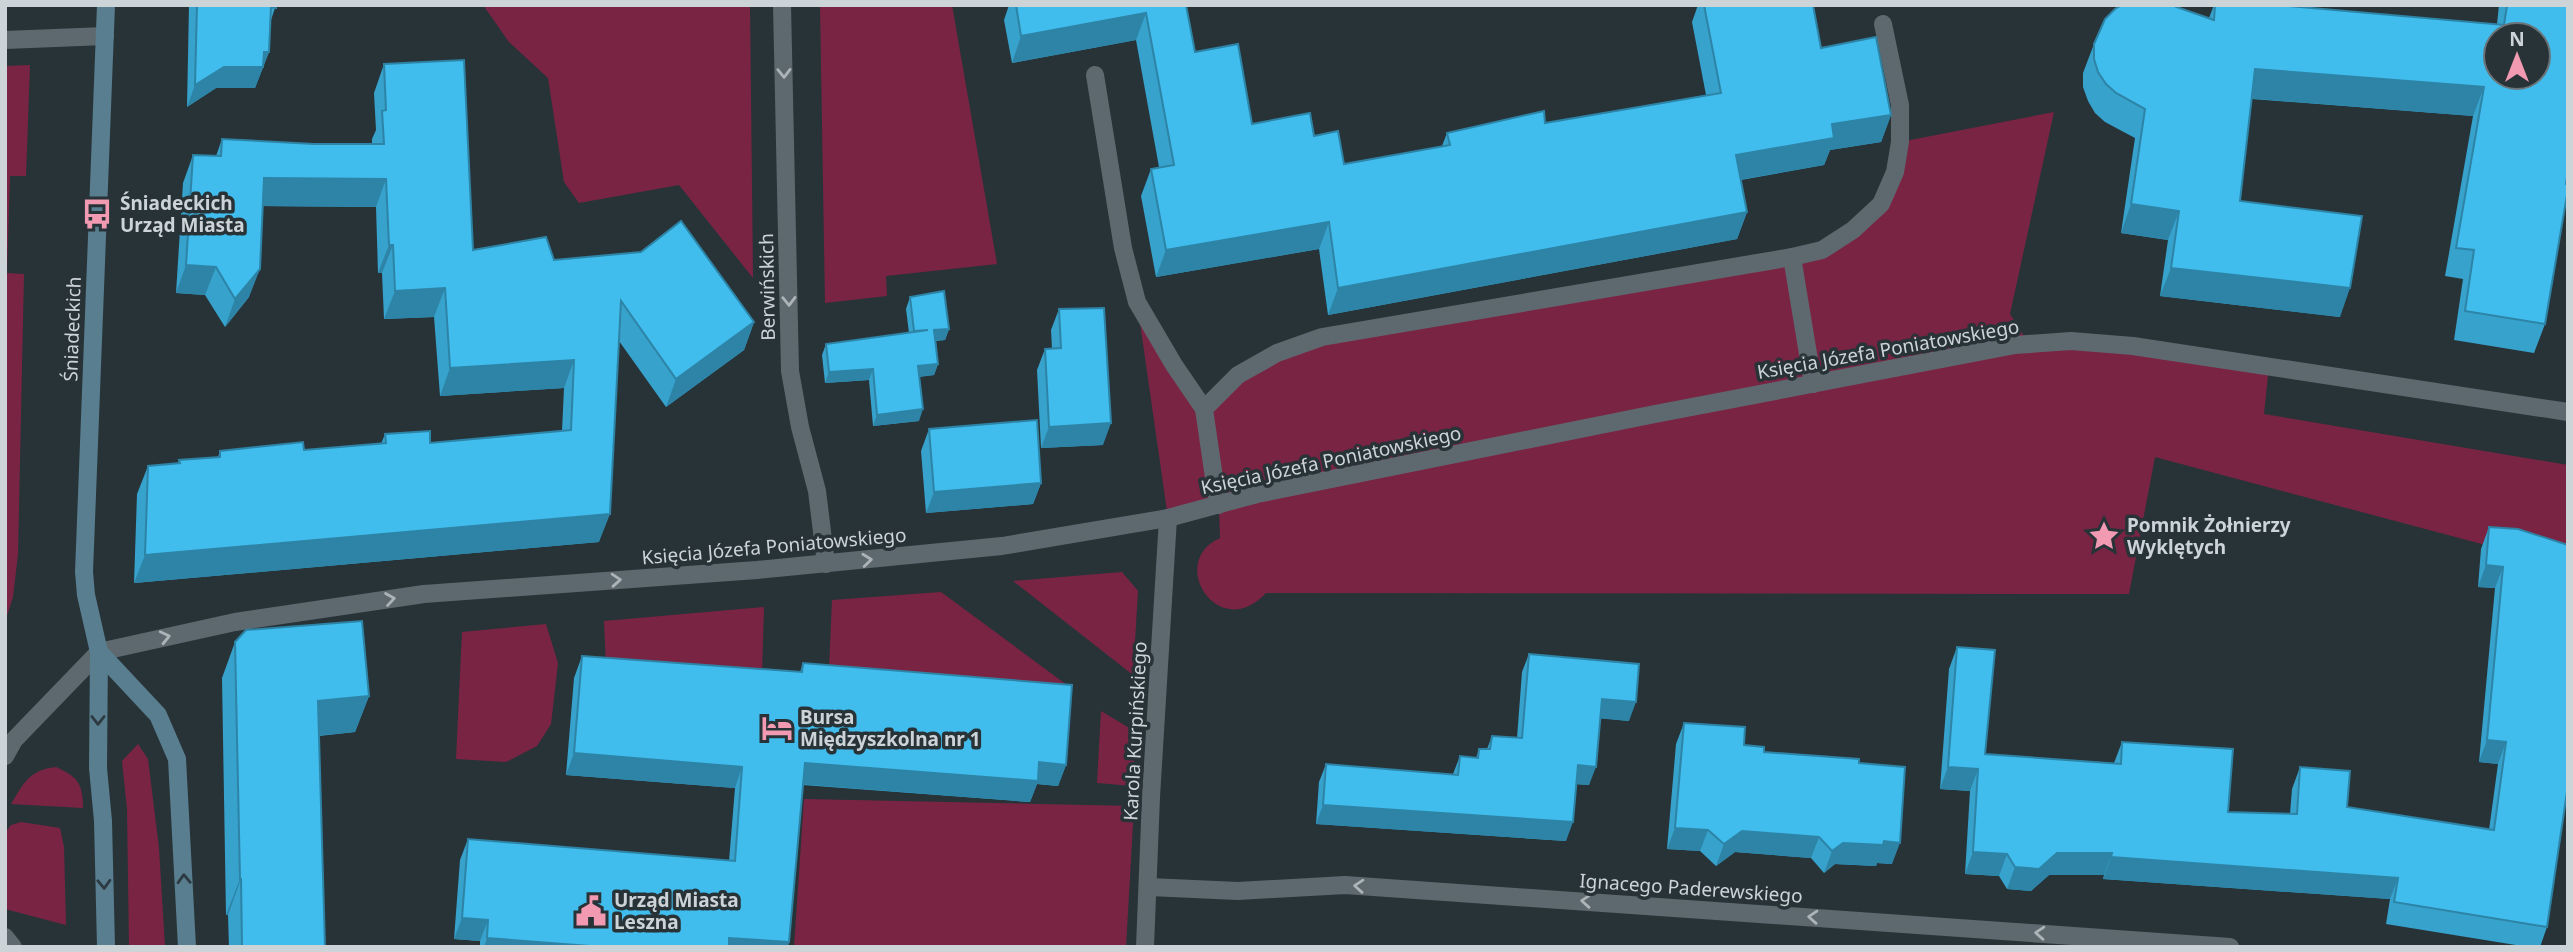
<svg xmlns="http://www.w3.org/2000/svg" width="2573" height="952" viewBox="0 0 2573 952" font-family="'Noto Sans',sans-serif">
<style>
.green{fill:#7a2444}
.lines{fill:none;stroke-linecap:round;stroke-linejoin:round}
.lane{stroke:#5e696f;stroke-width:18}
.street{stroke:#5e696f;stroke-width:18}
.secondary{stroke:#597e8f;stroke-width:18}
.wall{fill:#37a2cc}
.shaded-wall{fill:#2d84a6}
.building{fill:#40bced;stroke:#2d84a6;stroke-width:2;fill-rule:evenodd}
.oneway{stroke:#acb4b8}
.oneway2{stroke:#2d3a41}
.labels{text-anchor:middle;stroke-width:7;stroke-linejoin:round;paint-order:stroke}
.poi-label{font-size:19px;font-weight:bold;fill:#cdd4d7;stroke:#283338;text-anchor:start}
.street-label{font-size:19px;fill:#cdd4d7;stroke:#283338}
</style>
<rect width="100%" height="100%" fill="#283338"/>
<g class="green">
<path d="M483,5h267l3,273 -74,-93 -100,18 -15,-21 -16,-104 -39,-36z"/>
<path d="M820,5h132l45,259 -111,12 1,20 -62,7z"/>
<path d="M30,65l-4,111h-16l-3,97 17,1 -6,280 -5,43 -8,25v-556z"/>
<path d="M2054,112l-44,202 19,30 240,22 -5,48 304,51v102l-413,-110 -26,137 -863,-1c-47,51 -100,-31 -46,-55l-1,-30 -51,10 -31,-216 67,106 73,-55 515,-96 61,-27 28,-26 19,-62z"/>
<path d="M1122,572l16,19 -5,84 -120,-94z"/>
<path d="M941,592l130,96 -242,-18 3,-70z"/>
<path d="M764,607l-2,67 -156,-9 -2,-44z"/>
<path d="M546,624l12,39 -7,61 -14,22 -31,16 -50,-3 6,-127z"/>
<path d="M1101,711l35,21 -3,54 -36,-3z"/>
<path d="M138,744l10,15 11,89 6,99h-36l-2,-138 -5,-48z"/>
<path d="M56,767c22,10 27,17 27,41l-72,-4c13,-21 18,-34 45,-37z"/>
<path d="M804,799l330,7 -8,141h-332z"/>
<path d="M21,822l39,6 4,19 2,78 -61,-16v-76l6,-8z"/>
</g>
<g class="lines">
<g class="lane">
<path d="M5,40l100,-4"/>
<path d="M1095,75l28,173 14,54 37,63 30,44"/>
<path d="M1792,257l21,127"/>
<path d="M1218,505l-14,-96 34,-34 39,-22 45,-16 470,-80 30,-7 31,-20 28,-26 14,-32 5,-30v-37l-17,-81"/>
<path d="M5,937l8,10"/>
</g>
<g class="street">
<path d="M782,5l8,366 10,56 17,64 9,73"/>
<path d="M5,756l9,-16 85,-88 136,-30 189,-28 333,-24 245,-24 166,-28 89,-24 398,-80 360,-69 56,-4 62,5 435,66"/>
<path d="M1149,887l89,4 107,-6 885,62"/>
<path d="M1145,947l6,-150 17,-279"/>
</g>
<g class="secondary">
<path d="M99,652l59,63 19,44 10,188"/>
<path d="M106,947l-3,-126 -5,-53 1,-116 -13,-57 -2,-23 22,-567"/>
</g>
</g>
<g class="wall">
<path d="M189,5h87l-6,18 -1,29 -14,36h-39l-29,19z"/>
<path d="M1009,5h177l9,47 57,72 62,12 30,28 98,-18 5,-13 98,-10 161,-28 -14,-73 6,-17h115l8,43 70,67 -10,27 -51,8 -6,15 -83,15 6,32 -10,27 -409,76 -9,-66 -163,28 -15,-81 10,-27 8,-2 -23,-127 -124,23 -8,-43z"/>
<path d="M2214,5h64l219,19 2,-19h69l-23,319 -11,29 -80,-13 9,-61 -18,-3 28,-160 -221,-17 -12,102 100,116 -180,-21 8,-56 -47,-7 14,-95 -30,-16 -10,-9 -7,-12 -5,-14v-14l11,-29 115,-26z"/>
<path d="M384,64l89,186 81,10 200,62 -10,28 -78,57 -47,-66 -20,201 -465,41 3,-89 11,-28 30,-3 1,-3 39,-3 2,-6 84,-1 77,-6 4,-10 45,9 132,-12 2,-43 -124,8 -6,-79 -50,2 -2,-46h-4l-2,-66 -114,-1 -13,91 -24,30 -20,-32 -29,-2 7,-110 10,-28 23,1 6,-17 92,5h58v-5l4,-9 -2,-37z"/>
<path d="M910,297l39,32 -4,11 -9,1 2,23 -4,11 -15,2v44l-46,5 -4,-46 -44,3 -3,-28 4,-11 83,-11 -3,-24z"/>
<path d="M1059,309l44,136 -62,3 -4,-78 8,-21h7l-1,-19z"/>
<path d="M929,429l112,54 -8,21 -107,9 -5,-62z"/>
<path d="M2489,527l29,2 29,398 -7,20h-12l-142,-23 4,-25 -287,-20 1,-4h-55l-18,16 -24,-2 -8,-13 -34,-2 5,-83 -30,-2 9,-120 8,-22 28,107 129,9 8,-21 106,70 62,2 2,-25 8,-22 47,40 142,23 9,-66 -19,-2 16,-174 -17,-1 3,-38z"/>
<path d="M235,642l134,54 -14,36 -36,4 6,211h-96l-1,-32h-2l-4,-237z"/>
<path d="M1529,654l100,67 -29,-3 -11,67 -13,-1 -10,57 -250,-17 3,-42 7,-18 127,10 7,-18 16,2 3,-9h8l5,-13 25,2 5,-66z"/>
<path d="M582,656l218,16 3,-9 263,102 -8,21 -21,-2 -7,18 -227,-17 -15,162h-308v-6l-26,-2 6,-79 8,-21 261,22 6,-73 -169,-13 8,-97z"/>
<path d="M1684,723l80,29 95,11 33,101 -15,-1 -1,3 -41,-2 -11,9 -13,-15 -76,-6 -19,14 -16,-15 -33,-2 9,-105z"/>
</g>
<g class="shaded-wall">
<path d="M1146,13l-10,27 -124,23 9,-27z"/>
<path d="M264,52h5l-14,36h-39l-29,19 8,-22 29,-18z"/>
<path d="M2255,69l229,18 -11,29 -228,-18z"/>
<path d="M1891,115l-10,27 -51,8 -6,15 -97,17 9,-27 96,-31z"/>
<path d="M264,178l122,1 -10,28 -123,-1z"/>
<path d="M2131,204l48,7 -11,29 -47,-7z"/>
<path d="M1747,212l-10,27 -409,76 10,-27z"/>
<path d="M1329,222l-10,27 -163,28 10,-27z"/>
<path d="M389,245h4l-11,28h-4z"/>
<path d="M186,265l30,2 -11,28 -29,-2z"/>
<path d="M2171,268l179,20 -10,29 -180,-21z"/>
<path d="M260,269l-11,28 -24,30 10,-28z"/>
<path d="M445,288l-11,29 -50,2 11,-28z"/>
<path d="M754,322l-10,28 -78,57 10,-28z"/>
<path d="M949,329l-4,11 -15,1 4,-11z"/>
<path d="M574,360l-10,28 -124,8 10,-28z"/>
<path d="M938,364l-4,11 -20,2 4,-11z"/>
<path d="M873,369l-4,11 -44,3 4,-11z"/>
<path d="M923,409l-4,12 -46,5 4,-11z"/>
<path d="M1111,423l-8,22 -62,3 8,-21z"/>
<path d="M1041,483l-8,21 -107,9 8,-21z"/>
<path d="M610,514l-11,28 -465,41 11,-28z"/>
<path d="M2486,565l17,2 -8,21 -17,-1z"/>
<path d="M369,696l-14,36 -50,5 13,-36z"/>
<path d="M1602,699l34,3 -7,19 -34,-3z"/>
<path d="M2487,740l19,2 -8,22 -19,-2z"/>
<path d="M574,753l168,14 -7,21 -169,-13z"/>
<path d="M1039,762l27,3 -8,21 -21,-2 -7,18 -233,-18 8,-21z"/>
<path d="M1578,765l18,2 -7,18 -18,-1z"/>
<path d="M1948,767l30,2 -8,22 -30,-2z"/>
<path d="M1323,805l250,17 -7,19 -250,-17z"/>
<path d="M1675,828l33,2 -8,21 -33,-2z"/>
<path d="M1742,831l77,6 -8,21 -76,-6 -19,14 8,-22z"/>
<path d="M1884,841l16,2 -8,21 -15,-1 -1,3 -41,-2 -11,9 8,-22 11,-8z"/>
<path d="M1973,852l34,2 -8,22 -34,-2z"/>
<path d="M2057,853h55l-8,22h-55l-18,16 -24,-2 8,-22z"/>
<path d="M2111,857l287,21 -8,21 -287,-20z"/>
<path d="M240,879h1l-13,36h-2z"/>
<path d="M462,918l26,2 -8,21 -26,-2z"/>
<path d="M487,938l116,9h-119z"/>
<path d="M729,938l60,4 -1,5h-62z"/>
</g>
<g class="building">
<path d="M197,5h79v3l-5,-1 -2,45h-5l-1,15h-39l-29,18z"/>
<path d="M1016,5h170l9,47 43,-8 14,80 58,-11 4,23 24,-5 6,33 106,-19 -3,-12 97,-22 1,12 176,-30 -17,-88h109l8,43 55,-11 15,78 -59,9 2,14 -98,17 11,57 -409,76 -9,-66 -163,28 -15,-81 23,-4 -28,-152 -125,23z"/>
<path d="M2122,5h49l43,15 1,-15h63l226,20 3,-20h61v165l-2,14 2,1v4l-23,135 -80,-13 9,-61 -18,-2 28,-161 -229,-18 -15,132 122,15 -12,72 -179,-20 8,-57 -48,-7 14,-95 -29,-16 -10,-9 -8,-12 -4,-13v-15l11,-25 10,-10zM2496,35h42v42h-42z"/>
<path d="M464,60l9,190 73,-13 8,23 87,-8 40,-31 73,101 -78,57 -55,-78 -11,213 -465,41 3,-89 32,-3 -1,-3 41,-3v-6l83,-9 1,8 82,-7 -1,-9 45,-3v12l141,-13 3,-70 -124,8 -5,-80 -50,3 -2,-46h-4l-3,-66 -122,-1 -4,91 -25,30 -19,-32 -30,-2 7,-110 28,1 1,-17 92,5h70l-2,-33 4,-1 -2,-46z"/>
<path d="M944,291l5,38 -15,1 4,34 -20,2 5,43 -46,6 -4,-46 -44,3 -3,-28 102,-14 -14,1 -4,-34z"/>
<path d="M1104,308l7,115 -62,4 -4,-78 16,-1 -2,-39z"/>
<path d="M1037,420l4,63 -107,9 -5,-63z"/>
<path d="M2489,527l29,2 50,16v240l-21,142 -153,-25 4,-24 -287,-21 1,-4h-55l-18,16 -24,-2 -8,-13 -34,-2 5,-83 -30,-2 9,-120 38,3 -10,104 136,10 1,-22 111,7 -5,63 69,2 3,-47 50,4 -3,36 147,23 12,-88 -19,-2 16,-173 -17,-2z"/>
<path d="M362,621l7,75 -51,5 7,246h-83l-1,-68h-1l-5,-237 11,-12z"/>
<path d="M1529,654l110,10 -3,38 -34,-3 -6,68 -18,-2 -5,57 -250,-17 3,-41 132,11 2,-19 18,2 1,-9h11l2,-13 30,2z"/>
<path d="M582,656l220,16 1,-9 269,22 -6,80 -27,-3 -1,19 -233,-18 -16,179 -60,-4v9h-126l-116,-9 1,-18 -26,-2 6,-79 267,22 7,-94 -168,-14z"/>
<path d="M1684,723l61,4 -1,18 20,2v5l95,7v4l46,4 -5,76 -16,-2 -1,4 -40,-2 -11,8 -13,-14 -77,-6 -18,13 -16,-14 -33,-2z"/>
</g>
<defs><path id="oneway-chevron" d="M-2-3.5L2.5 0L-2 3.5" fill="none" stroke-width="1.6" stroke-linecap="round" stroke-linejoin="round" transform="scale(1.75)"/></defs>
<g class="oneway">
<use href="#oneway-chevron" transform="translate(784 73) rotate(89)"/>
<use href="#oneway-chevron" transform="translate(789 301) rotate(89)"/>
<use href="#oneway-chevron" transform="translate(867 560) rotate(-6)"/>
<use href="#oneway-chevron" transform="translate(616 580) rotate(-4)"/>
<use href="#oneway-chevron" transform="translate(390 599) rotate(-9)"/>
<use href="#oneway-chevron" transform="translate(165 637) rotate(-13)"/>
<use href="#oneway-chevron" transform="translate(1359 886) rotate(-176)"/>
<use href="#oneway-chevron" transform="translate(1586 901) rotate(-176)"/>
<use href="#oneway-chevron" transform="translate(1813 917) rotate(-176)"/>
<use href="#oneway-chevron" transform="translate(2040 933) rotate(-176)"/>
</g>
<g class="oneway2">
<use href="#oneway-chevron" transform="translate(98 720) rotate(90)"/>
<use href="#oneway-chevron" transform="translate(184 879) rotate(-92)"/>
<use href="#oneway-chevron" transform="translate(104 884) rotate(88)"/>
</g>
<defs>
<g id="bus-bare" transform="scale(2.415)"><path d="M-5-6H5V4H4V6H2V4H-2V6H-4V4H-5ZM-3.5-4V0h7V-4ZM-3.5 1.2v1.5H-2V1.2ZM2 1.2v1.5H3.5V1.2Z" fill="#f19ab2" stroke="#283338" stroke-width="2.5" paint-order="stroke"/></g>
<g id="sight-bare" transform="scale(2.415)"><path d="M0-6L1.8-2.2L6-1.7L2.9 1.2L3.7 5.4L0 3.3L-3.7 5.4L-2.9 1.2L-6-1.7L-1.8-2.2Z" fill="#f19ab2" stroke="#283338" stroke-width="2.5" paint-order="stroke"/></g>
<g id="hotel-bare" transform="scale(2.415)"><path d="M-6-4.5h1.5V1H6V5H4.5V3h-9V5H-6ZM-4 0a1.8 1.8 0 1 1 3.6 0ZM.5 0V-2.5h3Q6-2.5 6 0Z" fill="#f19ab2" stroke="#283338" stroke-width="2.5" paint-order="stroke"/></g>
<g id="civic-bare" transform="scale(2.415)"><path d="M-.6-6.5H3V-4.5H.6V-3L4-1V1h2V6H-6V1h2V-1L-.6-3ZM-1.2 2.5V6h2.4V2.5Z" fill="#f19ab2" stroke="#283338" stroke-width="2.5" paint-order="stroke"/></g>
</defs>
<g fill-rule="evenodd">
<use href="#bus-bare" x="97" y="214"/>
<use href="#sight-bare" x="2104" y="536"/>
<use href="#hotel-bare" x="777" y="728"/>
<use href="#civic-bare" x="591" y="911"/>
</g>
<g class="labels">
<g class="poi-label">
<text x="120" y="210">Śniadeckich<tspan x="120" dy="22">Urząd Miasta</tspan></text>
<text x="2127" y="532">Pomnik Żołnierzy<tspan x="2127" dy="22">Wyklętych</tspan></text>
<text x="800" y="724">Bursa<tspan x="800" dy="22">Międzyszkolna nr 1</tspan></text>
<text x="614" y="907">Urząd Miasta<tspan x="614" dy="22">Leszna</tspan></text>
</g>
<g class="street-label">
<text transform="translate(767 287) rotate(-91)" y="7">Berwińskich</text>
<text transform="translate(72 329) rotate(-88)" y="7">Śniadeckich</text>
<text transform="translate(1888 349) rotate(-10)" y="7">Księcia Józefa Poniatowskiego</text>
<text transform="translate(1331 460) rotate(-12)" y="7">Księcia Józefa Poniatowskiego</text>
<text transform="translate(774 546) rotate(-5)" y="7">Księcia Józefa Poniatowskiego</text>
<text transform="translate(1135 731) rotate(-87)" y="7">Karola Kurpińskiego</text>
<text transform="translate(1691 888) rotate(4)" y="7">Ignacego Paderewskiego</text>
</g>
</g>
<rect width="2573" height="952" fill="none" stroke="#cdd4d7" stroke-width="14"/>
<g transform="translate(2517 56)"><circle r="33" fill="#283338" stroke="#6a7378" stroke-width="2"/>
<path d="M0-5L12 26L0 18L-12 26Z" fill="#f19ab2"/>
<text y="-10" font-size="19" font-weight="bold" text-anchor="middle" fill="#cdd4d7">N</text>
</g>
</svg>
